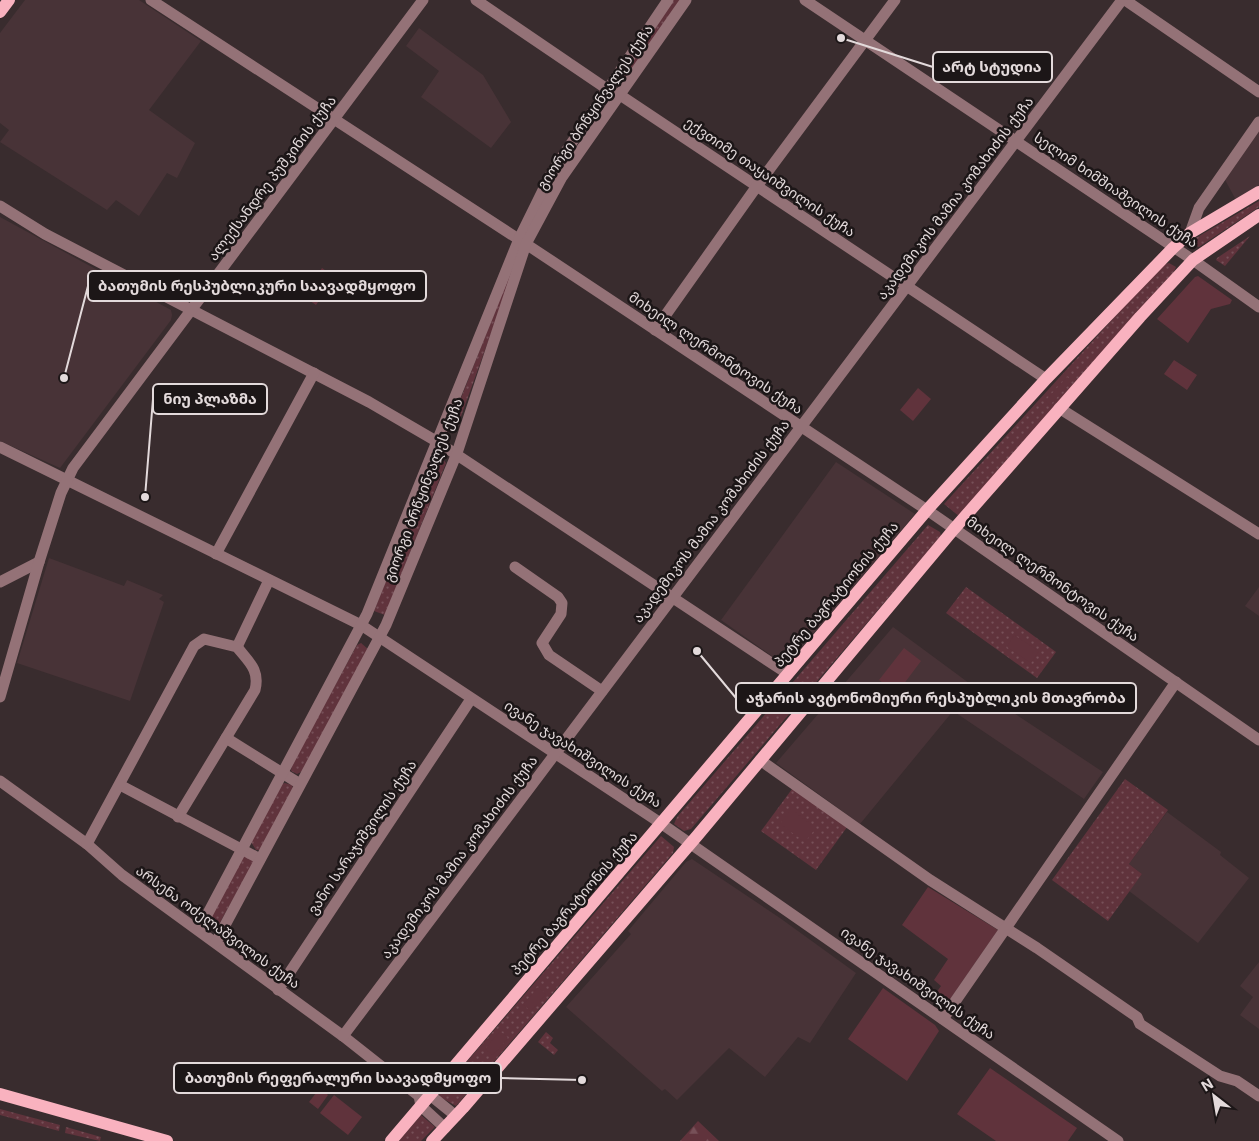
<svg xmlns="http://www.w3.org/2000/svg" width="1259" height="1141" viewBox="0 0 1259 1141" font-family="Inter,'Noto Sans Georgian',sans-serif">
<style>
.built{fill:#483337}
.grass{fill:url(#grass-dots)}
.forest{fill:url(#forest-firs)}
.park{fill:#60333c}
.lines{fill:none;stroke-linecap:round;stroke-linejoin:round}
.minor{stroke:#947277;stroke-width:11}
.major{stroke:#f9b2bf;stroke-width:12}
.labels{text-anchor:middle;stroke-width:5;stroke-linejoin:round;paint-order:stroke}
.street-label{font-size:14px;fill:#e3dadb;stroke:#1c1617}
.leader{fill:none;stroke:#e3dadb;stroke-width:2}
.callout-dot{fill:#e3dadb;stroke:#1c1617;stroke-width:2}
.callout{fill:#1c1617;stroke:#e3dadb;stroke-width:2}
.callout-label{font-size:15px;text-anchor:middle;font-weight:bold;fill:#e3dadb}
</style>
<defs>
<pattern id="grass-dots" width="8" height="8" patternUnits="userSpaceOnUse" patternTransform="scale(1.25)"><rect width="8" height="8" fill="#60333c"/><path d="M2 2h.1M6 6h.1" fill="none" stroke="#775058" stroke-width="1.8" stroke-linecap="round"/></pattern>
<pattern id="forest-firs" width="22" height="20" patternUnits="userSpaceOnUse" patternTransform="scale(1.25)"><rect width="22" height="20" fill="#60333c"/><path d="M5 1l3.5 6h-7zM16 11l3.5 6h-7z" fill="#775058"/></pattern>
</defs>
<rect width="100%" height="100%" fill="#392c2e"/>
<g class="built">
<path d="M25,0h114l62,41 -52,69 46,33 -18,35 -10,-5 -28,43 -23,-16 -9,10 -107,-68 9,-12 -9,-7v-90z"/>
<path d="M419,28l64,47 28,47 -20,26 -70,-51 18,-26 -33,-25z"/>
<path d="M1259,131v55l-23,14 -12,-22z"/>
<path d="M0,217l171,93 1,5 -1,5 -111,148 -60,-27z"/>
<path d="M836,462l79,52 -129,152 -65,-46z"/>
<path d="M49,558l75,28 3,-6 36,15 -4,4 5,3 -34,99 -113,-38z"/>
<path d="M1259,587v29l-14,-10z"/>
<path d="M893,627l80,59 130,86 -19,27 -131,-88 -93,113 -84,-61z"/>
<path d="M1167,812l54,40 -1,3 29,23 -51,65 -69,-52 13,-17 -13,-10z"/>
<path d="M692,859l88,59 76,55 -46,70 -12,-6 -33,40 -36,-29 -52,52 -12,-11 -3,2 -96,-84 65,-73 -3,-3 58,-69z"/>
<path d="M1259,962v67l-19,-14 13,-18 -13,-11z"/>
</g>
<g class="grass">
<path d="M671,0h11l-60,83 -4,-3z"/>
<path d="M1259,201v6l-60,40 -2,-1 -3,-7z"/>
<path d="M1250,236l-25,30 -9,-6 1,-2z"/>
<path d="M515,260l2,2 -61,168 -6,-4z"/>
<path d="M1169,263l7,4 -3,7 -213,243 -16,-13 218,-239z"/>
<path d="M440,456l6,7 -61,152 -11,-4 60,-153z"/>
<path d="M928,525l12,7 1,4 -250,293 -7,2 -10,-7 3,-7z"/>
<path d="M966,587l90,65 -19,26 -91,-65z"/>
<path d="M361,643l8,7 -66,121 -6,3 -6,-3 1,-7 65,-119z"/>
<path d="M1125,779l43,31 -39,54 13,10 -34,47 -56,-41z"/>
<path d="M285,783l7,2 1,3 -32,62h-5l-5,-8 31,-58z"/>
<path d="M795,785l55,38 -34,47 -55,-39z"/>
<path d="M661,836l13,11 -1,6 -217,253 -16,-9 -1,-3z"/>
<path d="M246,856l8,6 -36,64 -8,-2v-7l32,-60z"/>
<path d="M546,1032l7,6 -3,5 8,7 -4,5 -16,-13z"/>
<path d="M0,1109l60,16 -1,6 -59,-16z"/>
<path d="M421,1115l14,12 -14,14h-22z"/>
<path d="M66,1127l35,10 -1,4 -35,-8z"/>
</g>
<path class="forest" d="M698,1121l21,20h-39z"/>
<g class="park">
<path d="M322,268l13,9 -19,28 -13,-9z"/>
<path d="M1198,276l34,24 -2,4 -19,5 -23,34 -31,-24 38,-42z"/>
<path d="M1174,360l23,15 -10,15 -23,-16z"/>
<path d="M1067,377l5,4 -22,24 -5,-4z"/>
<path d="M918,388l13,11 -18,22 -13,-11z"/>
<path d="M1014,635l25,16 -8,12 -24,-16z"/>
<path d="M904,648l17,13 -24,32 -18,-13z"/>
<path d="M791,809l25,19 -11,14 -25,-18z"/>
<path d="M928,887l70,43 -54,78 -13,-8 10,-14 -7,-6 14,-21 -46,-34z"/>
<path d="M538,987l8,7 -15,17 -8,-6z"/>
<path d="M883,988l52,37 4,6 -32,50 -59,-42z"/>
<path d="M500,1031l8,7 -15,17 -8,-6z"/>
<path d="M990,1068l87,60 -9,13h-72l-39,-27z"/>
<path d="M320,1088l8,7 -10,14 -9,-7z"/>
<path d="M334,1095l28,22 -14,18 -28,-22z"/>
</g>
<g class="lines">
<g class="minor">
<path d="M151,0l375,244 401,266 332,230"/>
<path d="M476,0l131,89 13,6 426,284"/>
<path d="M805,0l388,260 66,47"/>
<path d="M1125,0l134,92"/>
<path d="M0,206l45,28 324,168 67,39 352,233"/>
<path d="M1190,233l9,-25 60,-86"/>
<path d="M655,330l102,-144 138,-186"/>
<path d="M1059,408l200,126"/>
<path d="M0,447l361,178 301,199 456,317"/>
<path d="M216,554l98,-181"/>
<path d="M515,567l43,30 4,6 -1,11 -19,29 7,12 53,36"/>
<path d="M0,582l39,-20"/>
<path d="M237,647l32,-67"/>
<path d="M0,697l39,-135 22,-69 12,-25 350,-468"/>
<path d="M226,738l74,46"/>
<path d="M760,760l170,120 107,68 100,69 3,7 80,52 17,5 22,15"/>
<path d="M0,781l87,63 35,31 221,161 76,60 2,10 24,22"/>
<path d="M120,785l140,74"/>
<path d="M87,844l107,-198 10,-7 33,8c12,15 23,23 18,43l-77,127"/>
<path d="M199,930l168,-316 152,-375 33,-67 116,-172"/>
<path d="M216,942l170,-317 71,-172 69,-209 36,-67 124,-177"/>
<path d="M278,990l193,-291"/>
<path d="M943,1019l233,-337"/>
<path d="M343,1036l779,-1036"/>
<path d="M423,1096l7,-1 26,21"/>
</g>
<g class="major">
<path d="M0,12l9,-12"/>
<path d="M0,1094l167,47"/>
<path d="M391,1141l536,-631 119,-131 127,-131 17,-15 69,-41"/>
<path d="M432,1141l31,-33 234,-272 257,-307 186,-212 53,-57 66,-45"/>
</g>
</g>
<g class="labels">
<g class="street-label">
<text transform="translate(595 107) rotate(-56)" y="5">გიორგი ბრწყინვალეს ქუჩა</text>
<text transform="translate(770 177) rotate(34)" y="5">ექვთიმე თაყაიშვილის ქუჩა</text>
<text transform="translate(272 178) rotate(-53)" y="5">ალექსანდრე პუშკინის ქუჩა</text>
<text transform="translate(1116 190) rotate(34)" y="5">სელიმ ხიმშიაშვილის ქუჩა</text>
<text transform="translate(955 198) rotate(-53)" y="5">აკადემიკოს მამია კომახიძის ქუჩა</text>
<text transform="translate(716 353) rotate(34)" y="5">მიხეილ ლერმონტოვის ქუჩა</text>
<text transform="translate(423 490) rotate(-69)" y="5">გიორგი ბრწყინვალეს ქუჩა</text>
<text transform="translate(711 521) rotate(-53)" y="5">აკადემიკოს მამია კომახიძის ქუჩა</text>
<text transform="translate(1053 579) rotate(35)" y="5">მიხეილ ლერმონტოვის ქუჩა</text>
<text transform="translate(836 594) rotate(-50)" y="5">პეტრე ბაგრატიონის ქუჩა</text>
<text transform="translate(583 754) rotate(33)" y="5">ივანე ჯავახიშვილის ქუჩა</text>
<text transform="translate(362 837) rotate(-56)" y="5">ვანო სარაჯიშვილის ქუჩა</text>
<text transform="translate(459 857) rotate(-53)" y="5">აკადემიკოს მამია კომახიძის ქუჩა</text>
<text transform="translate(574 903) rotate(-49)" y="5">პეტრე ბაგრატიონის ქუჩა</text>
<text transform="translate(218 927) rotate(36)" y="5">არსენა ოძელაშვილის ქუჩა</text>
<text transform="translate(918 983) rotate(35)" y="5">ივანე ჯავახიშვილის ქუჩა</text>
</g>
</g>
<path class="leader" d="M841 38L933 67M64 378L88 286M145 497L153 399M697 651L736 698M582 1080L501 1078"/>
<g class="callout-dot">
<circle cx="841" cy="38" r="5"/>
<circle cx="64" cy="378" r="5"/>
<circle cx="145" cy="497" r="5"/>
<circle cx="697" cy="651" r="5"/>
<circle cx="582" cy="1080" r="5"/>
</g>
<g class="callout">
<rect x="933" y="52" width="119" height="30" rx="5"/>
<rect x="88" y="271" width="338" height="30" rx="5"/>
<rect x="153" y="384" width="114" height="30" rx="5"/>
<rect x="736" y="683" width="400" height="30" rx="5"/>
<rect x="174" y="1063" width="327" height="30" rx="5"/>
</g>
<g class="callout-label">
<text x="992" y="72">არტ სტუდია</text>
<text x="257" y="291">ბათუმის რესპუბლიკური საავადმყოფო</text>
<text x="210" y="404">ნიუ პლაზმა</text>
<text x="936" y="703">აჭარის ავტონომიური რესპუბლიკის მთავრობა</text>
<text x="338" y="1083">ბათუმის რეფერალური საავადმყოფო</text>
</g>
<g transform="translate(1214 1096) rotate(329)" stroke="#1c1617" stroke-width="4" paint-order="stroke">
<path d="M0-4L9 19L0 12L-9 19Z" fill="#e3dadb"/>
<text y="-8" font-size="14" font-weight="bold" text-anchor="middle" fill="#e3dadb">N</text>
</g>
</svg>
